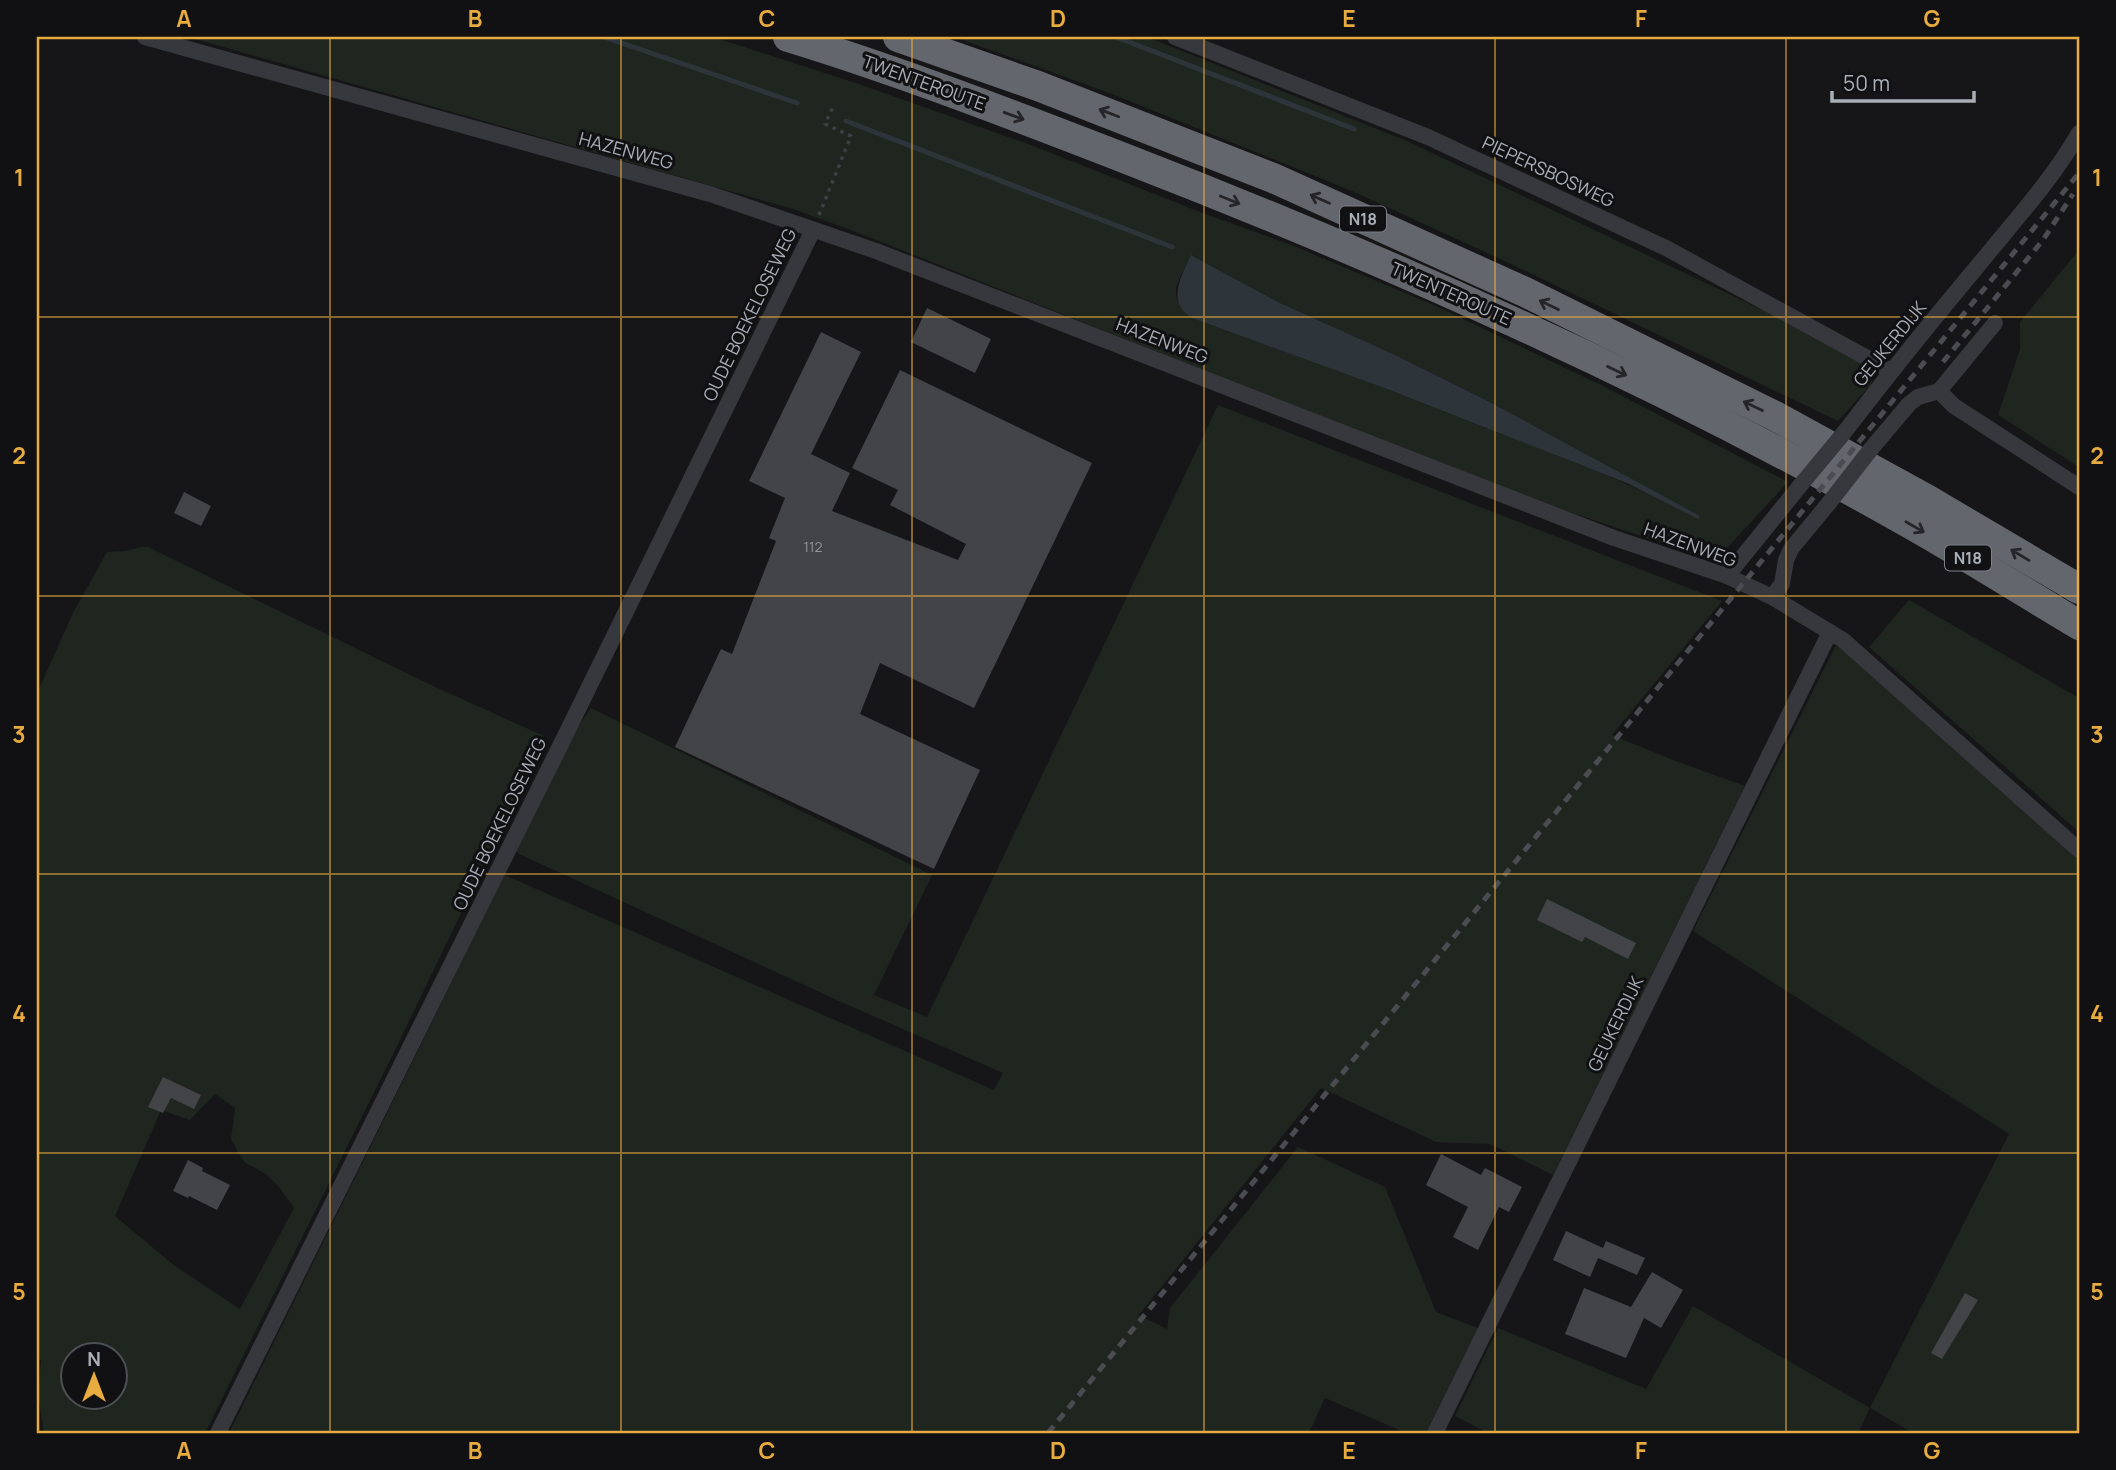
<svg xmlns="http://www.w3.org/2000/svg" width="2116" height="1470" viewBox="0 0 2116 1470" font-family="Manrope,sans-serif">
<style>
.green{fill:#1e261f;fill-rule:evenodd}
.water{fill:#2d353b}
.lines{fill:none;stroke-linecap:round;stroke-linejoin:round}
.stream{stroke:#2d353b;stroke-width:5}
.building{fill:#434448}
.path{stroke:#3d3f44;stroke-width:3.5;stroke-dasharray:3.5 5;stroke-linecap:butt}
.street{stroke:#37383d;stroke-width:16}
.highway{stroke:#64666d;stroke-width:30}
.rail{stroke:#4a4c52;stroke-width:5;stroke-dasharray:9 7;stroke-linecap:butt}
.street-bridge{stroke:#37383d;stroke-width:16}
.oneway{stroke:#26262a}
.grid{fill:none;stroke:#e7ab3f;stroke-width:2;stroke-opacity:0.55}
.labels{text-anchor:middle;stroke-width:6;stroke-linejoin:round;paint-order:stroke}
.number-label{font-size:14px;fill:#90949b}
.shield{fill:#111113;stroke:#7b7f86;stroke-width:2}
.shield-label{font-size:16px;font-weight:bold;fill:#a9aeb7}
.street-label{font-size:18px;fill:#a9aeb7;stroke:#111113}
.neatline{fill:none;stroke:#e7ab3f;stroke-width:2.5}
.grid-label{font-size:23px;text-anchor:middle;font-weight:bold;fill:#e7ab3f}
</style>
<rect width="100%" height="100%" fill="#161618"/>
<g class="green">
<path d="M188,37h525l146,47 172,61 169,67 94,34 144,61 163,78 187,97 -73,79 -222,-75 -629,-251 -71,-26zM1192,255l86,47 115,52 95,47 211,115 -100,-44 -212,-83 -195,-71c-4,-5 -12,-12 -15,-19 -5,-12 9,-33 15,-44z"/>
<path d="M954,37h193l260,104 404,192 59,32 5,8 -4,11 -33,37 -329,-158 -157,-72 -240,-97z"/>
<path d="M2079,250v217l-81,-52 22,-66v-27z"/>
<path d="M1218,405l504,196 -110,134 61,25 72,26 -192,389 -63,-31 -54,-2 -115,-54 -182,227 28,14 3,-21 128,-161 87,40 51,125 42,16 -52,105h-20l-81,-35 -16,35h-1080l275,-557h3l487,214 9,-17 -164,-72 -320,-147 -4,-5 55,-111 21,-30 341,167 -58,120 53,22z"/>
<path d="M140,547h8l281,137 115,52 -9,15v9l-137,284 -193,389h-161l-6,-38 3,-35 -4,-2v-665l36,-80 34,-61 19,-1zM215,1094l20,14 -4,31 13,23 22,12 13,13 15,21 -54,101 -65,-43 -60,-50 46,-106 29,10zM74,1354h42v42h-42z"/>
<path d="M1909,600l170,98v134l-210,-185z"/>
<path d="M1839,646l240,211v576h-166l-43,-25 -12,25h-370l-33,-17 43,-88 148,61 47,-83 177,102 139,-274 -316,-203 142,-284z"/>
</g>
<path class="water" d="M1191,255l87,47 115,52 95,47 212,115 -2,3 -69,-35 -30,-12 -212,-83 -195,-71c-26,-16 -11,-41 -1,-63z"/>
<g class="lines">
<g class="stream">
<path d="M604,37l193,66"/>
<path d="M1116,37l238,92"/>
<path d="M846,121l326,126"/>
</g>
</g>
<g class="building">
<path d="M927,308l64,31 -16,34 -64,-31z"/>
<path d="M821,332l40,20 -50,102 39,19 -18,38 126,49 8,-16 -76,-39 8,-15 -46,-22 48,-98 192,93 -118,245 -94,-45 -20,51 120,56 -46,99 -259,-122 46,-98 11,5 44,-113 -7,-3 16,-40 -36,-17z"/>
<path d="M184,492l27,14 -10,20 -27,-13z"/>
<path d="M1547,899l89,44 -8,16 -43,-22 -3,5 -45,-22z"/>
<path d="M163,1077l38,18 -7,14 -23,-11 -8,15 -15,-6z"/>
<path d="M1441,1154l40,21 4,-7 37,19 -13,25 -10,-5 -21,43 -25,-13 15,-30 -42,-22z"/>
<path d="M188,1160l15,8 -1,3 28,14 -13,25 -28,-14 -1,2 -15,-7z"/>
<path d="M1566,1231l37,17 3,-7 39,17 -8,17 -39,-17 -8,19 -37,-17z"/>
<path d="M1652,1272l31,18 -22,38 -17,-10 -18,40 -61,-24 19,-46 47,19z"/>
<path d="M1965,1293l13,7 -36,59 -11,-6z"/>
</g>
<g class="lines">
<path class="path" d="M819,215l32,-79 -26,-12 8,-17"/>
<g class="street">
<path d="M145,37l565,157 166,57 738,287 113,38 45,21 71,43 236,210"/>
<path d="M1175,37l253,100 238,111 225,123"/>
<path d="M1939,391l15,15 125,81"/>
<path d="M1843,434c45,-59 91,-116 138,-172 34,-42 71,-82 98,-129"/>
<path d="M1871,449l38,-45 9,-7 21,-6 56,-68"/>
<path d="M1727,576l72,-89"/>
<path d="M1772,597l10,-13 4,-24 5,-11 38,-46"/>
<path d="M218,1433l348,-699 247,-504"/>
<path d="M1435,1433l395,-801"/>
</g>
<g class="highway">
<path d="M788,37c114,35 225,78 336,121 271,105 537,224 790,368 56,32 110,66 165,99"/>
<path d="M898,37l140,49 235,92 252,114 250,124 153,84 151,89"/>
</g>
<g class="rail">
<path d="M1943,362l100,-122 30,-46"/>
<path d="M1048,1433l1031,-1260"/>
</g>
<g class="street-bridge">
<path d="M1799,487l44,-53"/>
<path d="M1829,503l42,-54"/>
</g>
</g>
<defs><path id="oneway-shaft" d="M-6 0H5M1.5-3L5.5 0L1.5 3" fill="none" stroke-width="1.6" stroke-linecap="round" stroke-linejoin="round" transform="scale(1.75)"/></defs>
<g class="oneway">
<use href="#oneway-shaft" transform="translate(1109 113) rotate(-159)"/>
<use href="#oneway-shaft" transform="translate(1014 116) rotate(20)"/>
<use href="#oneway-shaft" transform="translate(1320 199) rotate(-156)"/>
<use href="#oneway-shaft" transform="translate(1230 200) rotate(22)"/>
<use href="#oneway-shaft" transform="translate(1549 305) rotate(-154)"/>
<use href="#oneway-shaft" transform="translate(1617 371) rotate(25)"/>
<use href="#oneway-shaft" transform="translate(1753 406) rotate(-154)"/>
<use href="#oneway-shaft" transform="translate(1915 527) rotate(30)"/>
<use href="#oneway-shaft" transform="translate(2020 555) rotate(-149)"/>
</g>
<path class="grid" d="M330,37v1396M621,37v1396M912,37v1396M1204,37v1396M1495,37v1396M1786,37v1396M37,317h2042M37,596h2042M37,874h2042M37,1153h2042"/>
<g class="labels">
<g class="number-label">
<text x="813" y="552">112</text>
</g>
<g class="shield">
<rect x="1340" y="206.5" width="46" height="25" rx="5"/>
<rect x="1945" y="545.5" width="46" height="25" rx="5"/>
</g>
<g class="shield-label">
<text x="1363" y="225">N18</text>
<text x="1968" y="564">N18</text>
</g>
<g class="street-label">
<text transform="translate(924 83) rotate(20)" y="6">TWENTEROUTE</text>
<text transform="translate(626 151) rotate(15)" y="6">HAZENWEG</text>
<text transform="translate(1548 172) rotate(25)" y="6">PIEPERSBOSWEG</text>
<text transform="translate(1451 294) rotate(24)" y="6">TWENTEROUTE</text>
<text transform="translate(750 315) rotate(-64)" y="6">OUDE BOEKELOSEWEG</text>
<text transform="translate(1162 341) rotate(21)" y="6">HAZENWEG</text>
<text transform="translate(1890 344) rotate(-51)" y="6">GEUKERDIJK</text>
<text transform="translate(1690 545) rotate(20)" y="6">HAZENWEG</text>
<text transform="translate(500 824) rotate(-64)" y="6">OUDE BOEKELOSEWEG</text>
<text transform="translate(1616 1024) rotate(-64)" y="6">GEUKERDIJK</text>
</g>
</g>
<rect width="2116" height="1470" fill="none" stroke="#111113" stroke-width="77"/>
<g transform="translate(94 1376)"><circle r="33" fill="#111113" stroke="#4e5055" stroke-width="2"/>
<path d="M0-5L12 26L0 18L-12 26Z" fill="#e7ab3f"/>
<text y="-10" font-size="19" font-weight="bold" text-anchor="middle" fill="#a9aeb7">N</text>
</g>
<path d="M1832 91v10h142v-10" fill="none" stroke="#a9aeb7" stroke-width="3.5"/>
<text x="1843" y="91" font-size="21" fill="#a9aeb7" stroke="#111113" stroke-width="5" paint-order="stroke">50 m</text>
<rect x="38" y="38" width="2040" height="1394" class="neatline"/>
<g class="grid-label">
<text x="184" y="27">A</text>
<text x="475" y="27">B</text>
<text x="767" y="27">C</text>
<text x="1058" y="27">D</text>
<text x="1349" y="27">E</text>
<text x="1641" y="27">F</text>
<text x="1932" y="27">G</text>
<text x="19" y="186">1</text>
<text x="2097" y="186">1</text>
<text x="19" y="464">2</text>
<text x="2097" y="464">2</text>
<text x="19" y="743">3</text>
<text x="2097" y="743">3</text>
<text x="19" y="1022">4</text>
<text x="2097" y="1022">4</text>
<text x="19" y="1300">5</text>
<text x="2097" y="1300">5</text>
<text x="184" y="1459">A</text>
<text x="475" y="1459">B</text>
<text x="767" y="1459">C</text>
<text x="1058" y="1459">D</text>
<text x="1349" y="1459">E</text>
<text x="1641" y="1459">F</text>
<text x="1932" y="1459">G</text>
</g>
</svg>
